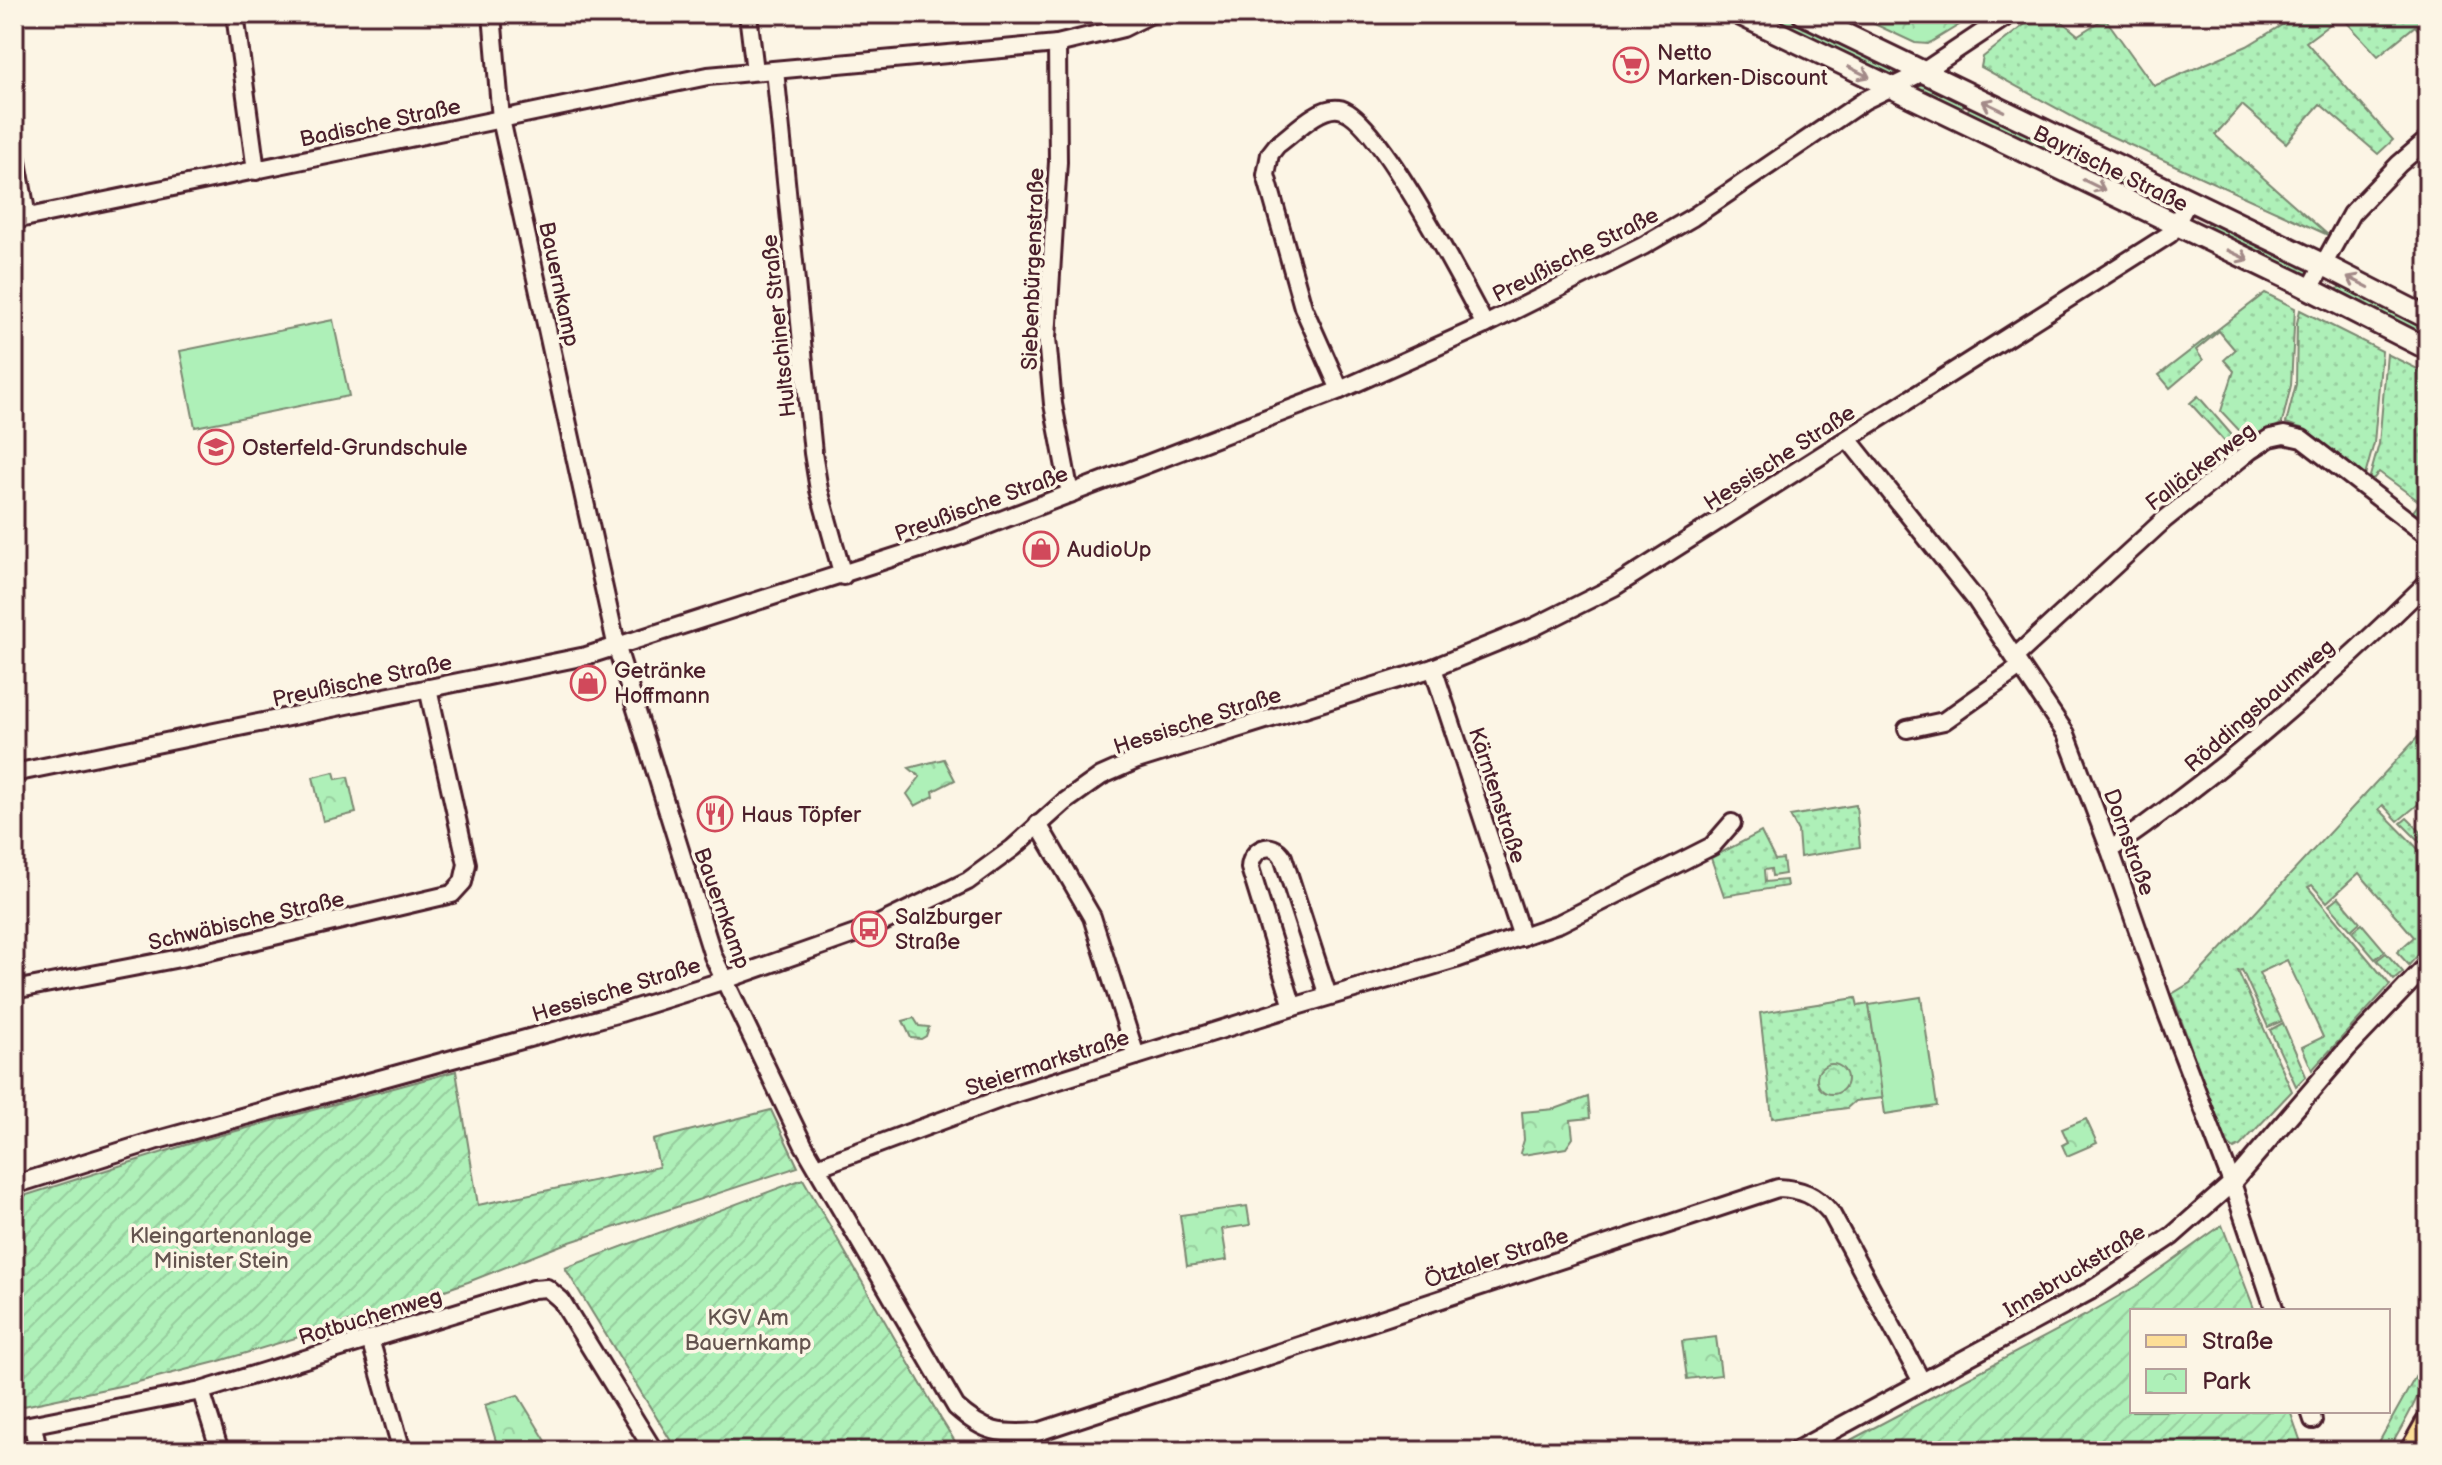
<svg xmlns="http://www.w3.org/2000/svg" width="2442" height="1465" viewBox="0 0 2442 1465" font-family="'Balsamiq Sans',sans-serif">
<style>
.grass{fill:url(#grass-dots);stroke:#7c8872;stroke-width:2}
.park{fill:url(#park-crowns);stroke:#7c8872;stroke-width:2}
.garden{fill:url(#garden-furrows);stroke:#7c8872;stroke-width:2}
.pitch{fill:#aef0b8;stroke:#7c8872;stroke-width:2}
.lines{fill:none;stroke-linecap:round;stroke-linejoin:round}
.minor-casing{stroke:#4a1f2b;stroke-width:22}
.tertiary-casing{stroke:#4a1f2b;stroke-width:26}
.primary-casing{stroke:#4a1f2b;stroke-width:32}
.minor{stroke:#fcf5e5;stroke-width:16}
.tertiary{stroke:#fcf5e5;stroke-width:20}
.primary{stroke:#fdde96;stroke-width:26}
.oneway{stroke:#a38a88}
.labels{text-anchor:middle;stroke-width:7;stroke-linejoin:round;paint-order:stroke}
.poi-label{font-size:22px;fill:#4a1f2b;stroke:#fcf5e5;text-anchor:start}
.street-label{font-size:22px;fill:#4a1f2b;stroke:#fcf5e5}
.park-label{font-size:22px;fill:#63534e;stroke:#fcf5e5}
</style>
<defs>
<pattern id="grass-dots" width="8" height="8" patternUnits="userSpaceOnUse" patternTransform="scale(2)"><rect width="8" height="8" fill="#aef0b8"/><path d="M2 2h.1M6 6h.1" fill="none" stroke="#97cd9e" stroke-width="1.8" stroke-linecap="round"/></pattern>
<pattern id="park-crowns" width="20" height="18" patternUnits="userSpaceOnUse" patternTransform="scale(2)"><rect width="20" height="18" fill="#aef0b8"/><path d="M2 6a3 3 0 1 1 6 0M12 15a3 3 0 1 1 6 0" fill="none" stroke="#97cd9e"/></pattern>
<pattern id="garden-furrows" width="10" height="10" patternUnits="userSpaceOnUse" patternTransform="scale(2)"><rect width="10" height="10" fill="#aef0b8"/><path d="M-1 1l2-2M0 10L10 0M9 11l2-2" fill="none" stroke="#97cd9e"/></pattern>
</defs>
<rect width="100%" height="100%" fill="#fcf5e5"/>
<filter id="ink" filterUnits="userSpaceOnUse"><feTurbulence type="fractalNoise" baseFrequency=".0125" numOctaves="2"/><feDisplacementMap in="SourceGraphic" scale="16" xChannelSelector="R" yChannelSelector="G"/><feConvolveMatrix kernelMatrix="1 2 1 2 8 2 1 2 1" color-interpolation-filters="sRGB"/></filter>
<g filter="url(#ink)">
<g class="grass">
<path d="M1754,14h36l102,49 3,11 -4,4z"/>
<path d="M2038,14h15l25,21 27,-17 49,68 93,-40 53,-32h128v27l-13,-15 -37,30 -37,-40 -35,26 87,98 -15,14 -58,-50 -34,39 -44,-38 -27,30 113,100 -235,-107 -112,-61 2,-10z"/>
<path d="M1923,83l43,17 -6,13 -41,-21v-6z"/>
<path d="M1972,102l172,83 -7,14 -172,-83z"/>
<path d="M2209,221l102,45 1,5 -5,7 -101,-47v-6z"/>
<path d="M2342,281l86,42v19l-93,-47z"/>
<path d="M2265,293l30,15 -4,77 -9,38 -32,19 -29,-31 13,-40 -10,-11 11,-10 -16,-19 -23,19 7,10 -33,28 -11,-13z"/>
<path d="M2300,310l82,41 -8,92 -9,33 -59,-46 -20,-7 10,-39 1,-61z"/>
<path d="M2387,354l41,20v150l-16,-11 8,-11 -41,-30 -8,10 -2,-2 10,-36z"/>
<path d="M2198,396l45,52 -7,6 -46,-51z"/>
<path d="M2428,726v70l-30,25 -15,-16 -4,4 49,50v85l-19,21 -12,-13 17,-15 -55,-64 -32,29 -15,-17 -4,2 82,98 -78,85 -10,-23 21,-10 -36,-77 -28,13 23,48 -14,6 -26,-57 -4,1 54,120 -52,55 -6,3 -10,-8 -52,-147 18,-11z"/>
<path d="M1856,805l4,42 -60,10 -2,-26 -8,-15z"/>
<path d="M2407,818l21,21 -2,9 -25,-25z"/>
<path d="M1761,832l14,28 8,-1 2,15 -13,2 -1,-7 -7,1 1,12 21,-2 1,6 -63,10 -13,-38z"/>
<path d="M2339,897l21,25 -9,8 -22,-25z"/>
<path d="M2362,924l23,27 -10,8 -23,-27z"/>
<path d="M2386,953l17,19 -9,8 -17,-20z"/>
<path d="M1856,998l2,8 11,-2 14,94 -28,3 -8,7 -75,10 -12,-105z"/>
<path d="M2283,1023l23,53 -10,10 -26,-56z"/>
<path d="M2428,1354c0,32 -24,69 -40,97h-14z"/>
</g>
<g class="park">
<path d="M1853,14h124l-49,30 -13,-1z"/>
<path d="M944,759l11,21 -22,11 1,5 -19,10 -8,-12 13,-17 -11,-9z"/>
<path d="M334,772l2,7 12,-2 8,36 -33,8 -10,-44z"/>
<path d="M914,1018l5,8 10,1 -3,9 -5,3 -10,-1 -8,-17z"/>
<circle cx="1832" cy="1079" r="15"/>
<path d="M1588,1097l2,21 -19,2 2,18 -7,10 -43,7 -3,-2 4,-13 -2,-28 33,-3z"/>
<path d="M2086,1119l11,24 -30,13 -5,-11 6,-3 -6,-13z"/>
<path d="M1247,1206l3,19 -28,4 5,31 -40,6 -7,-51z"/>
<path d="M1716,1337l5,38 -34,4 -5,-38z"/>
<path d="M518,1395l34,56h-53l-14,-46z"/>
</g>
<g class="garden">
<path d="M456,1071l22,134 181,-38 -6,-27 118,-30 27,57 -234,77 -96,38 -90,31 -162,49 -82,21 -120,25v-209l178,-56z"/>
<path d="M803,1179l138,240 20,32h-284l-112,-183z"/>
<path d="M2222,1225l33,86h-123v100h158l14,40h-474l256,-136 52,-30z"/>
</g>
<g class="pitch">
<path d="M333,320l16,76 -154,31 -15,-76z"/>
<path d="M1921,997l16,109 -52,8 -16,-109z"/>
</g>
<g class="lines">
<g class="minor-casing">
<g id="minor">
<path d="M235,14l21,157"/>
<path d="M492,14l9,105 116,529 96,308 90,188 153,263c29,26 44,28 82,25l740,-244c24,1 38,7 53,25l91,169"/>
<path d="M748,14l7,57"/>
<path d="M1057,44l1,118 -11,176 6,66 17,90"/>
<path d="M775,70l38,383 6,37 24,86"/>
<path d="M14,145l13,72"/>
<path d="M14,220l694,-144 349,-32 66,-16 28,-14"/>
<path d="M2310,289l41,-75 48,-50 29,-25"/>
<path d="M1340,390l-37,-83 -37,-132 4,-21 7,-9c16,-11 41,-39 62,-36 36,4 126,179 146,216"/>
<path d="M1848,439l128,161 90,134 44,116 56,161 66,172 43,128"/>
<path d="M2015,657l149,-137 87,-70 19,-12 14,-3 18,4 126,97"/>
<path d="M1433,668l89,269"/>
<path d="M1907,729l37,-8 76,-54"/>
<path d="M14,773l572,-117 371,-119 383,-147 145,-65 158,-79 50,-29 172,-117 58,-28 87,-58"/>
<path d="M1038,824l54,93 44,139"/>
<path d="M2110,850c114,-79 219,-171 318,-268"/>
<path d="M14,990l171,-33 267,-63 11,-12 4,-18 -39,-176"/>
<path d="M1293,1007l-43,-139c1,-19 22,-29 33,-11l45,139"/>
<path d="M817,1167l191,-71 285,-89 163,-48 104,-36 152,-77 20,-23"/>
<path d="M14,1185l140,-44 466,-128 105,-33 144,-51 99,-48 45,-33 50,-45 38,-27 36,-16 296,-92 101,-41 80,-40 556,-353 19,-34"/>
<path d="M370,1339l32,112"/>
<path d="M201,1391l19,60"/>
<path d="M2310,1411l3,9"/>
<path d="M33,1425l5,26"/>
<path d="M14,1428l187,-37 332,-102 14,-1 14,12 93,151"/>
<path d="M1795,1451l295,-160 82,-55 60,-53 115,-134 81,-85"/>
</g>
</g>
<g class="tertiary-casing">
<g id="tertiary">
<path d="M1739,14l561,270 128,65"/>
<path d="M1803,14l519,250 106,54"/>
</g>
</g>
<g class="primary-casing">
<path id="primary" d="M2414,1451l14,-25"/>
</g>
<use href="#minor" class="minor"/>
<use href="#tertiary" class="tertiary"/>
<use href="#primary" class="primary"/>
</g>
<defs><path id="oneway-shaft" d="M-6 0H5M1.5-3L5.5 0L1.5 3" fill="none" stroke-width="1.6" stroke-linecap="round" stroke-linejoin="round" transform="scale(2)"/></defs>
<g class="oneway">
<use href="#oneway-shaft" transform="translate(1859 72) rotate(26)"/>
<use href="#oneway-shaft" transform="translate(1993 106) rotate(-154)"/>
<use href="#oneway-shaft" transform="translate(2094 185) rotate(26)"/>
<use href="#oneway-shaft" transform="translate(2238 255) rotate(25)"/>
<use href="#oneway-shaft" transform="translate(2358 282) rotate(-153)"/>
</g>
</g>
<defs>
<g id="supermarket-ring" transform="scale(1.8)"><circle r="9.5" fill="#fcf5e5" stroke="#d1495b" stroke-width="1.5"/><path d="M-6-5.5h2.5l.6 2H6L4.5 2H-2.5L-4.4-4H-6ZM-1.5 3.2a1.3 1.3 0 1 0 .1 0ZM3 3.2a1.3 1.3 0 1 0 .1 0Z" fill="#d1495b"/></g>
<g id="school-ring" transform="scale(1.8)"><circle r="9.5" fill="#fcf5e5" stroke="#d1495b" stroke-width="1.5"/><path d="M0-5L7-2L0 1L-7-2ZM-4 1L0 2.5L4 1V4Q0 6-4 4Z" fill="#d1495b"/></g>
<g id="shop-ring" transform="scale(1.8)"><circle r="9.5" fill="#fcf5e5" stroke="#d1495b" stroke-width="1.5"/><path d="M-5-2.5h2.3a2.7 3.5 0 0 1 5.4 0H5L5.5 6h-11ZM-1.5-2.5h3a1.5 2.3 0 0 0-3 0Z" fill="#d1495b"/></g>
<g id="restaurant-ring" transform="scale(1.8)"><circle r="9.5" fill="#fcf5e5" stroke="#d1495b" stroke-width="1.5"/><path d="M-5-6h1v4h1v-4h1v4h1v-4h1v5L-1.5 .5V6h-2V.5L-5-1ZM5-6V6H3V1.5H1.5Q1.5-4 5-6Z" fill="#d1495b"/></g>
<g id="bus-ring" transform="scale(1.8)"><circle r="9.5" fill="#fcf5e5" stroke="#d1495b" stroke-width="1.5"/><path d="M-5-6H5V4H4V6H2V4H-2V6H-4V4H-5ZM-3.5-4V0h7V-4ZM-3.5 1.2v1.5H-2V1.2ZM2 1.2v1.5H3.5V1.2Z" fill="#d1495b"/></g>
</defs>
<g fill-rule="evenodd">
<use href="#supermarket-ring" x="1631" y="65"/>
<use href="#school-ring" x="216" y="447"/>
<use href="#shop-ring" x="1041" y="549"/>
<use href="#shop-ring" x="588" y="683"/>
<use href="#restaurant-ring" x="715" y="814"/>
<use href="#bus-ring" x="869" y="929"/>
</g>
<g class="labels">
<g class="poi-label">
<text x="1657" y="60">Netto<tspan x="1657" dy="25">Marken-Discount</tspan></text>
<text x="242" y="455">Osterfeld-Grundschule</text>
<text x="1067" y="557">AudioUp</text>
<text x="614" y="678">Getränke<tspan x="614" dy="25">Hoffmann</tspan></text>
<text x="741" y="822">Haus Töpfer</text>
<text x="895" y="924">Salzburger<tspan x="895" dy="25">Straße</tspan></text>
</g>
<g class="street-label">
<text transform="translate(380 122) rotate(-12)" y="8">Badische Straße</text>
<text transform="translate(2111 168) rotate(26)" y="8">Bayrische Straße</text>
<text transform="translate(1575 254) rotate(-27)" y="8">Preußische Straße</text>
<text transform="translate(1032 269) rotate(-88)" y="8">Siebenbürgenstraße</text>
<text transform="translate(560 284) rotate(78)" y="8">Bauernkamp</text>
<text transform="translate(778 326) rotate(-96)" y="8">Hultschiner Straße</text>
<text transform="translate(1779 457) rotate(-33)" y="8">Hessische Straße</text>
<text transform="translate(2200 466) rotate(-37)" y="8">Falläckerweg</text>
<text transform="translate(981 503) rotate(-20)" y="8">Preußische Straße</text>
<text transform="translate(362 680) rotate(-12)" y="8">Preußische Straße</text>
<text transform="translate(2259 705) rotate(-41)" y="8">Röddingsbaumweg</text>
<text transform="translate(1197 720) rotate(-18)" y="8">Hessische Straße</text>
<text transform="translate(1498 795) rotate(72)" y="8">Kärntenstraße</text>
<text transform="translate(2130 842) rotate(70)" y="8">Dornstraße</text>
<text transform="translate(723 908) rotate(70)" y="8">Bauernkamp</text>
<text transform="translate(246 920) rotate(-13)" y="8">Schwäbische Straße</text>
<text transform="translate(616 989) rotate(-17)" y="8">Hessische Straße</text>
<text transform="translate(1047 1062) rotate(-18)" y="8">Steiermarkstraße</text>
<text transform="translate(1496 1257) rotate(-18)" y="8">Ötztaler Straße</text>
<text transform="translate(2074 1270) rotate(-31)" y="8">Innsbruckstraße</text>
<text transform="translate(370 1316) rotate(-17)" y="8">Rotbuchenweg</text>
</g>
<g class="park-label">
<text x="221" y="1243">Kleingartenanlage<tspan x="221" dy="25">Minister Stein</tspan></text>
<text x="748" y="1325">KGV Am<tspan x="748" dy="25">Bauernkamp</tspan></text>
</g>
</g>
<rect width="2442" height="1465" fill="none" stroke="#fcf5e5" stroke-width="48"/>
<rect x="24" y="24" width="2394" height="1417" fill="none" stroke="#4a1f2b" stroke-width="3" filter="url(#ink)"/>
<rect x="2130" y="1309" width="260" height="104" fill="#fcf5e5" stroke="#b59f9b" stroke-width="2"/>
<rect x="2146" y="1335" width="40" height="12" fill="#fdde96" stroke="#b59f9b" stroke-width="2"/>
<text x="2202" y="1349" font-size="24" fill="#4a1f2b">Straße</text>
<rect x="2146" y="1369" width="40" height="24" fill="url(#park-crowns)" stroke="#b59f9b" stroke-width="2"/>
<text x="2202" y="1389" font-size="24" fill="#4a1f2b">Park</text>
</svg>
